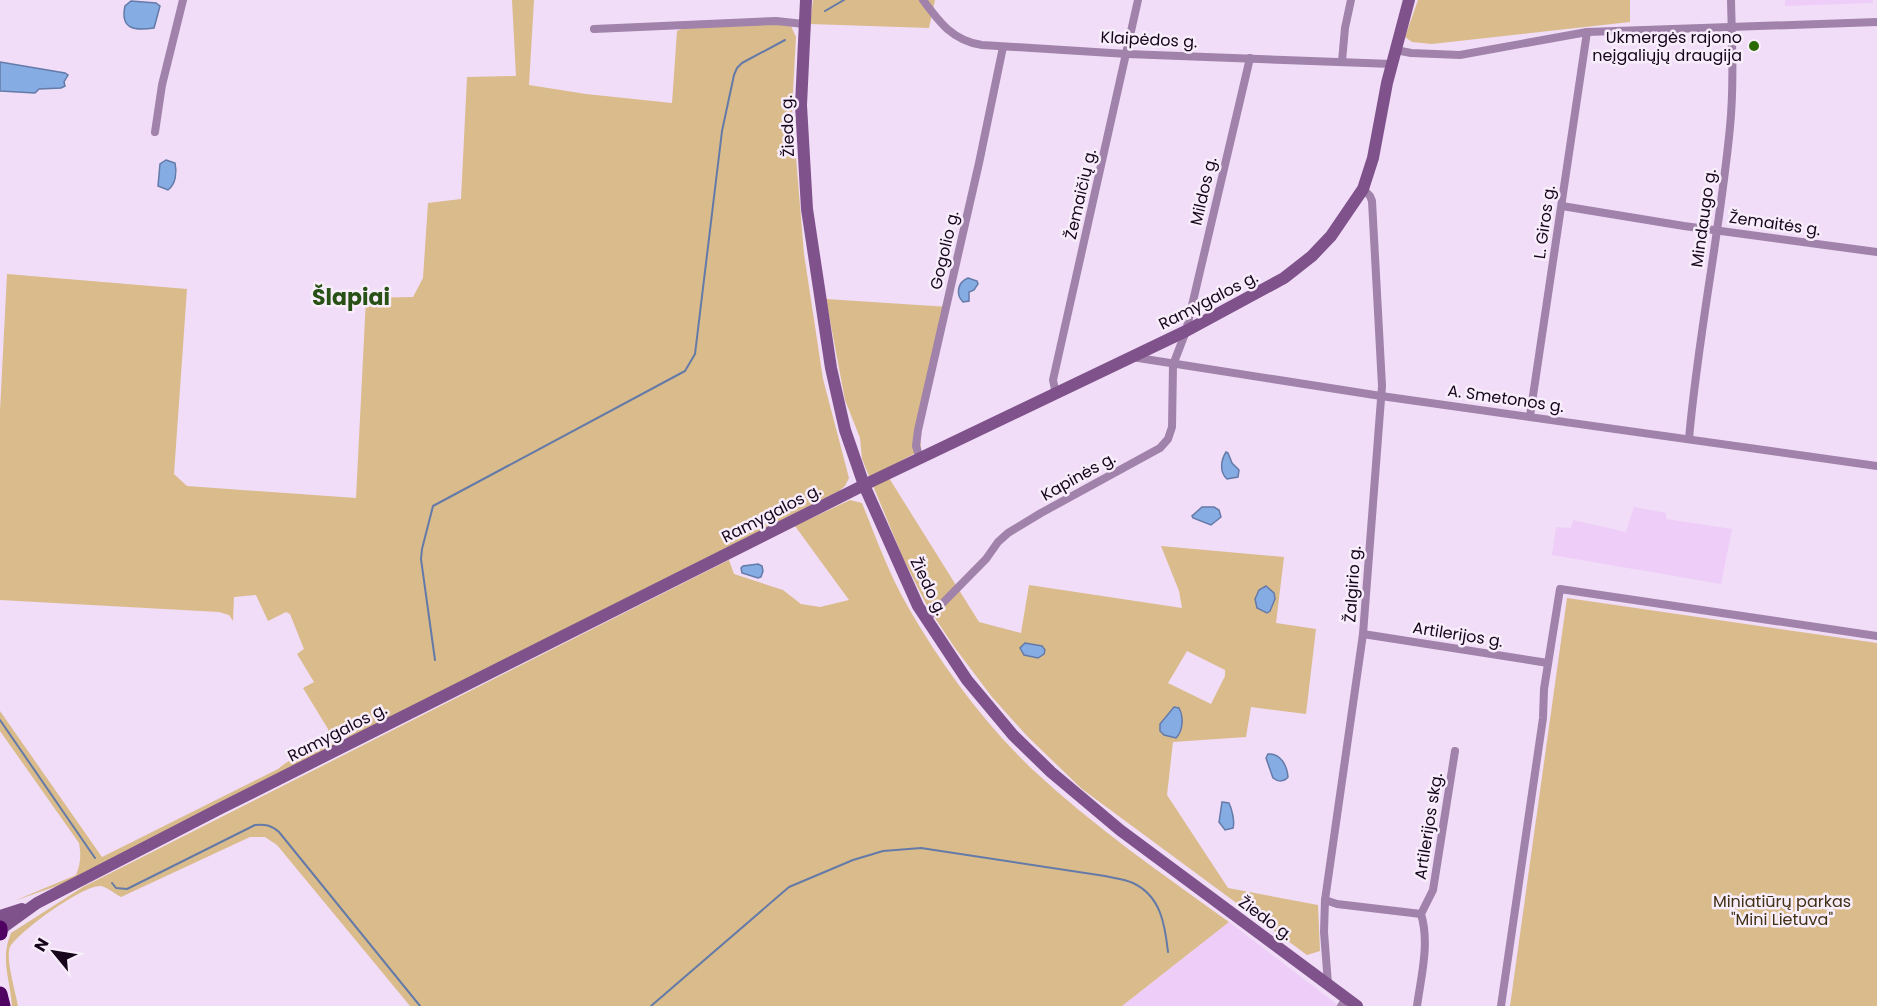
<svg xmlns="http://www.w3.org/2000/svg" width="1877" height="1006" viewBox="0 0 1877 1006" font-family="Poppins,sans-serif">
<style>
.built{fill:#eecdf8}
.green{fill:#dabb8b;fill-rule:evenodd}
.water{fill:#86ace4;stroke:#647aa8;stroke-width:1.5}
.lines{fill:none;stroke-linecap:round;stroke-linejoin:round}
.stream{stroke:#647aa8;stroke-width:2}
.street{stroke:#a182aa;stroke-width:8}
.secondary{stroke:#7f528c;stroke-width:12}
.highway{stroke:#500262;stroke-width:15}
.poi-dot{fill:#286a00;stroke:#f8eefb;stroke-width:2}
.labels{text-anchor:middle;stroke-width:5;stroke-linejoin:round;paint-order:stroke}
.poi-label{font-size:16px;fill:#16051b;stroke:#f8eefb;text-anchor:end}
.street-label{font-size:16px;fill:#16051b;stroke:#f8eefb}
.park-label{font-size:16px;fill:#413014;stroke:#f8eefb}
.district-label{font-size:22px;font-weight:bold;fill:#275115;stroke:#f8eefb}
</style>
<rect width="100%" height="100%" fill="#f1ddf7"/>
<g class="built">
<path d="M1785,0h88v3l-88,3z"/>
<path d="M1634,507l32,6v6l66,10 -11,55 -169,-29 4,-28 15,1 2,-8 53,12z"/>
<path d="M1229,922l110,84h-217z"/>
</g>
<g class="green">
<path d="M512,0h22l-5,85 57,9 86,9 5,-72 12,-5 86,-2 16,2 5,11 -4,72 12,145 19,125 26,99 -4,8 -6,5 -490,247 -12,-4 2,7 -2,4 -266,136 -57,20 62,-26c5,-12 5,-20 3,-32l-79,-112v-20l102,146 176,-88c15,-13 33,-18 49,-30l1,-10 -25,-41 11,-6 -17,-28 7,-5 -14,-35 -4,-2 -18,9 -12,-26 -22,2 -1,24 -4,-6 -10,-3 -219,-12v-189l7,-137 180,15 -13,185 13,12 169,12 10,-200 47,-1 10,-19 5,-75 33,-4 6,-122 49,-1z"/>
<path d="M813,0h122l-6,28 -119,-4z"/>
<path d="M1418,0h212v22l-198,22 -20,-2 -7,-5z"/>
<path d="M826,299l123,8 -29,124 1,19 -37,20 95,152 42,11 8,-48 153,23 -3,-17 -18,-45 123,11 -8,66 40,6 -10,85 -55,-7 -5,30 -73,5 -6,53 61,93 90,17 2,46 -13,4 -225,-166 -54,-52 -36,-40 -37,-49 -28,-42 -24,-48 -41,-99 -2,-21 -15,-38zM1187,651l38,19v6l-14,28 -43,-21zM1182,713l-2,20 -20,-9 6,-8z"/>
<path d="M850,500l12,3c14,35 27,71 46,104 33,58 76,116 124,162 61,57 130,105 197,153l-107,84h-712l-133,-161 -12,-8h-15l-129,60c-6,-3 -14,-10 -20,-11 -17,-2 -83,46 -91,61 -5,10 6,47 8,59h-6c-2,-28 -12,-46 -1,-73l72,-46 646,-327 5,14 49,16 18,14 19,3 29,-7 -54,-74z"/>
<path d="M1567,598l310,45v363h-367z"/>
</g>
<g class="water">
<path d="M131,1l25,2 4,3 -6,22c-20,3 -34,1 -29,-22z"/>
<path d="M0,62l65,11 3,2 -4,7 1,4 -4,2 -22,1 -4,4 -35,-2z"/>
<path d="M166,160l9,3c2,9 1,21 -7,27l-10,-4 2,-22z"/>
<path d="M968,278l9,3 1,3 -4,6 -5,2v9l-6,1c-8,-8 -5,-20 5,-24z"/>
<path d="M1226,452l2,1 4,10 7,7 -1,7 -11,2c-8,-7 -6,-19 -1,-27z"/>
<path d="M1202,507h12l5,3 2,7 -10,8 -18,-7 -1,-2z"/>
<path d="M758,564l4,2 1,5 -2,6 -3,1 -16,-5 -1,-5 2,-2z"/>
<path d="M1266,586l8,7 1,6 -5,12 -3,2 -10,-5 -2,-9 4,-9z"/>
<path d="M1025,643l17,3 3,4 -1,4 -6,4 -14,-3 -4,-7z"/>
<path d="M1174,707l5,1c5,9 4,23 -3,30l-12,-3 -4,-4v-7z"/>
<path d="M1268,754c13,-1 19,12 20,23 -4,5 -10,5 -15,1l-7,-20z"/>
<path d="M1222,802l7,1c3,6 6,19 4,25l-8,2 -6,-8z"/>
</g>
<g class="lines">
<g class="stream">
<path d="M825,11l19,-11"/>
<path d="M435,660l-14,-101 1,-10 11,-43 252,-135 10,-17 27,-223 12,-56 3,-7 5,-5 43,-23"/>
<path d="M0,720l95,138"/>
<path d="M112,883l4,5 11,1 128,-64c10,-1 16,0 24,7l141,174"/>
<path d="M651,1006l138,-119 64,-27 30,-9 38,-3 184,28c8,2 19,3 28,7 28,13 32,42 35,69"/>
</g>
<g class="street">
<path d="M923,0c16,22 30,41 59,45l145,9 265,10"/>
<path d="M594,29l182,-8 28,3"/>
<path d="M1396,50l15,3 49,2 127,-23 290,-10"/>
<path d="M1342,61l3,-33 6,-28"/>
<path d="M155,132l7,-47 21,-85"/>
<path d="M1562,206l122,20 193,26"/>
<path d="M1132,357l249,39 496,70"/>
<path d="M1056,394l-3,-14 85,-380"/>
<path d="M1530,416l57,-384"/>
<path d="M1689,439c9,-104 31,-207 41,-312 4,-41 2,-85 1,-127"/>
<path d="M920,459l-4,-13 2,-16 61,-267 24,-116"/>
<path d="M926,620l60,-61 12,-17 10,-9 33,-20 119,-65 8,-9 4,-12 1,-62 13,-34 64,-273"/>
<path d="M1363,634l185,29"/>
<path d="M1325,900l12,4 84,10 12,-24 22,-139"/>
<path d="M1328,984l-4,-52 1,-32 38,-266 19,-248 -10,-185 -2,-5 -7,-7"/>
<path d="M1341,1006l5,-8"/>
<path d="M1417,1006c4,-29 13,-63 4,-92"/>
<path d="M1501,1006l42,-288 1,-29 16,-100 317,47"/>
</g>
<g class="secondary">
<path d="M806,0l-5,105 6,104 24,159 14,62 19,55 54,121 49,74 46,55 38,37 69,58 237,176"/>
<path d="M0,916l22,-7"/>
<path d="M0,932l5,-6 32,-23 184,-95 643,-323 322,-154 98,-53 28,-22 19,-20 32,-47 10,-31 14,-75 22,-83"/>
</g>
<g class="highway">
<path d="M0,928v5"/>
<path d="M0,994l3,12"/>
</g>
</g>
<circle class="poi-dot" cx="1754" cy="46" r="6"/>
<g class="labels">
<g class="poi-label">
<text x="1742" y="43">Ukmergės rajono<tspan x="1742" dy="18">neįgaliųjų draugija</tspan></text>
</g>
<g class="street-label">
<text transform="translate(1149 39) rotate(3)" y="6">Klaipėdos g.</text>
<text transform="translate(787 126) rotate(-92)" y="6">Žiedo g.</text>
<text transform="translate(1203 191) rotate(-77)" y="6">Mildos g.</text>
<text transform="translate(1080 194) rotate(-77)" y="6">Žemaičių g.</text>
<text transform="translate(1703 218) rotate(-82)" y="6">Mindaugo g.</text>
<text transform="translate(1544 222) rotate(-82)" y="6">L. Giros g.</text>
<text transform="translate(1775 223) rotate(8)" y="6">Žemaitės g.</text>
<text transform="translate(944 250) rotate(-77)" y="6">Gogolio g.</text>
<text transform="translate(1208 300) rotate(-27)" y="6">Ramygalos g.</text>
<text transform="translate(1506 398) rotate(8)" y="6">A. Smetonos g.</text>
<text transform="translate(1078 476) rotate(-29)" y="6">Kapinės g.</text>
<text transform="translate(771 513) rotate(-27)" y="6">Ramygalos g.</text>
<text transform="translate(1352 584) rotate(-86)" y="6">Žalgirio g.</text>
<text transform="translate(929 586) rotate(64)" y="6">Žiedo g.</text>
<text transform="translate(1458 634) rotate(9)" y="6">Artilerijos g.</text>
<text transform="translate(337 732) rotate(-27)" y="6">Ramygalos g.</text>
<text transform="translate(1428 826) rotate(-81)" y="6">Artilerijos skg.</text>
<text transform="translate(1266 918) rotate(36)" y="6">Žiedo g.</text>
</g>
<g class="park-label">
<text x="1782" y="907">Miniatiūrų parkas<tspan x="1782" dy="18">"Mini Lietuva"</tspan></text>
</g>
<g class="district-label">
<text x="351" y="305">Šlapiai</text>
</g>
</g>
<g transform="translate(54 952) rotate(300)" stroke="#f8eefb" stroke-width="4.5" paint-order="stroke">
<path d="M0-4.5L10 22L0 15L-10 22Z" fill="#16051b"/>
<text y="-9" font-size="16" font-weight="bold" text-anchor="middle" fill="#16051b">N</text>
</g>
</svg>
